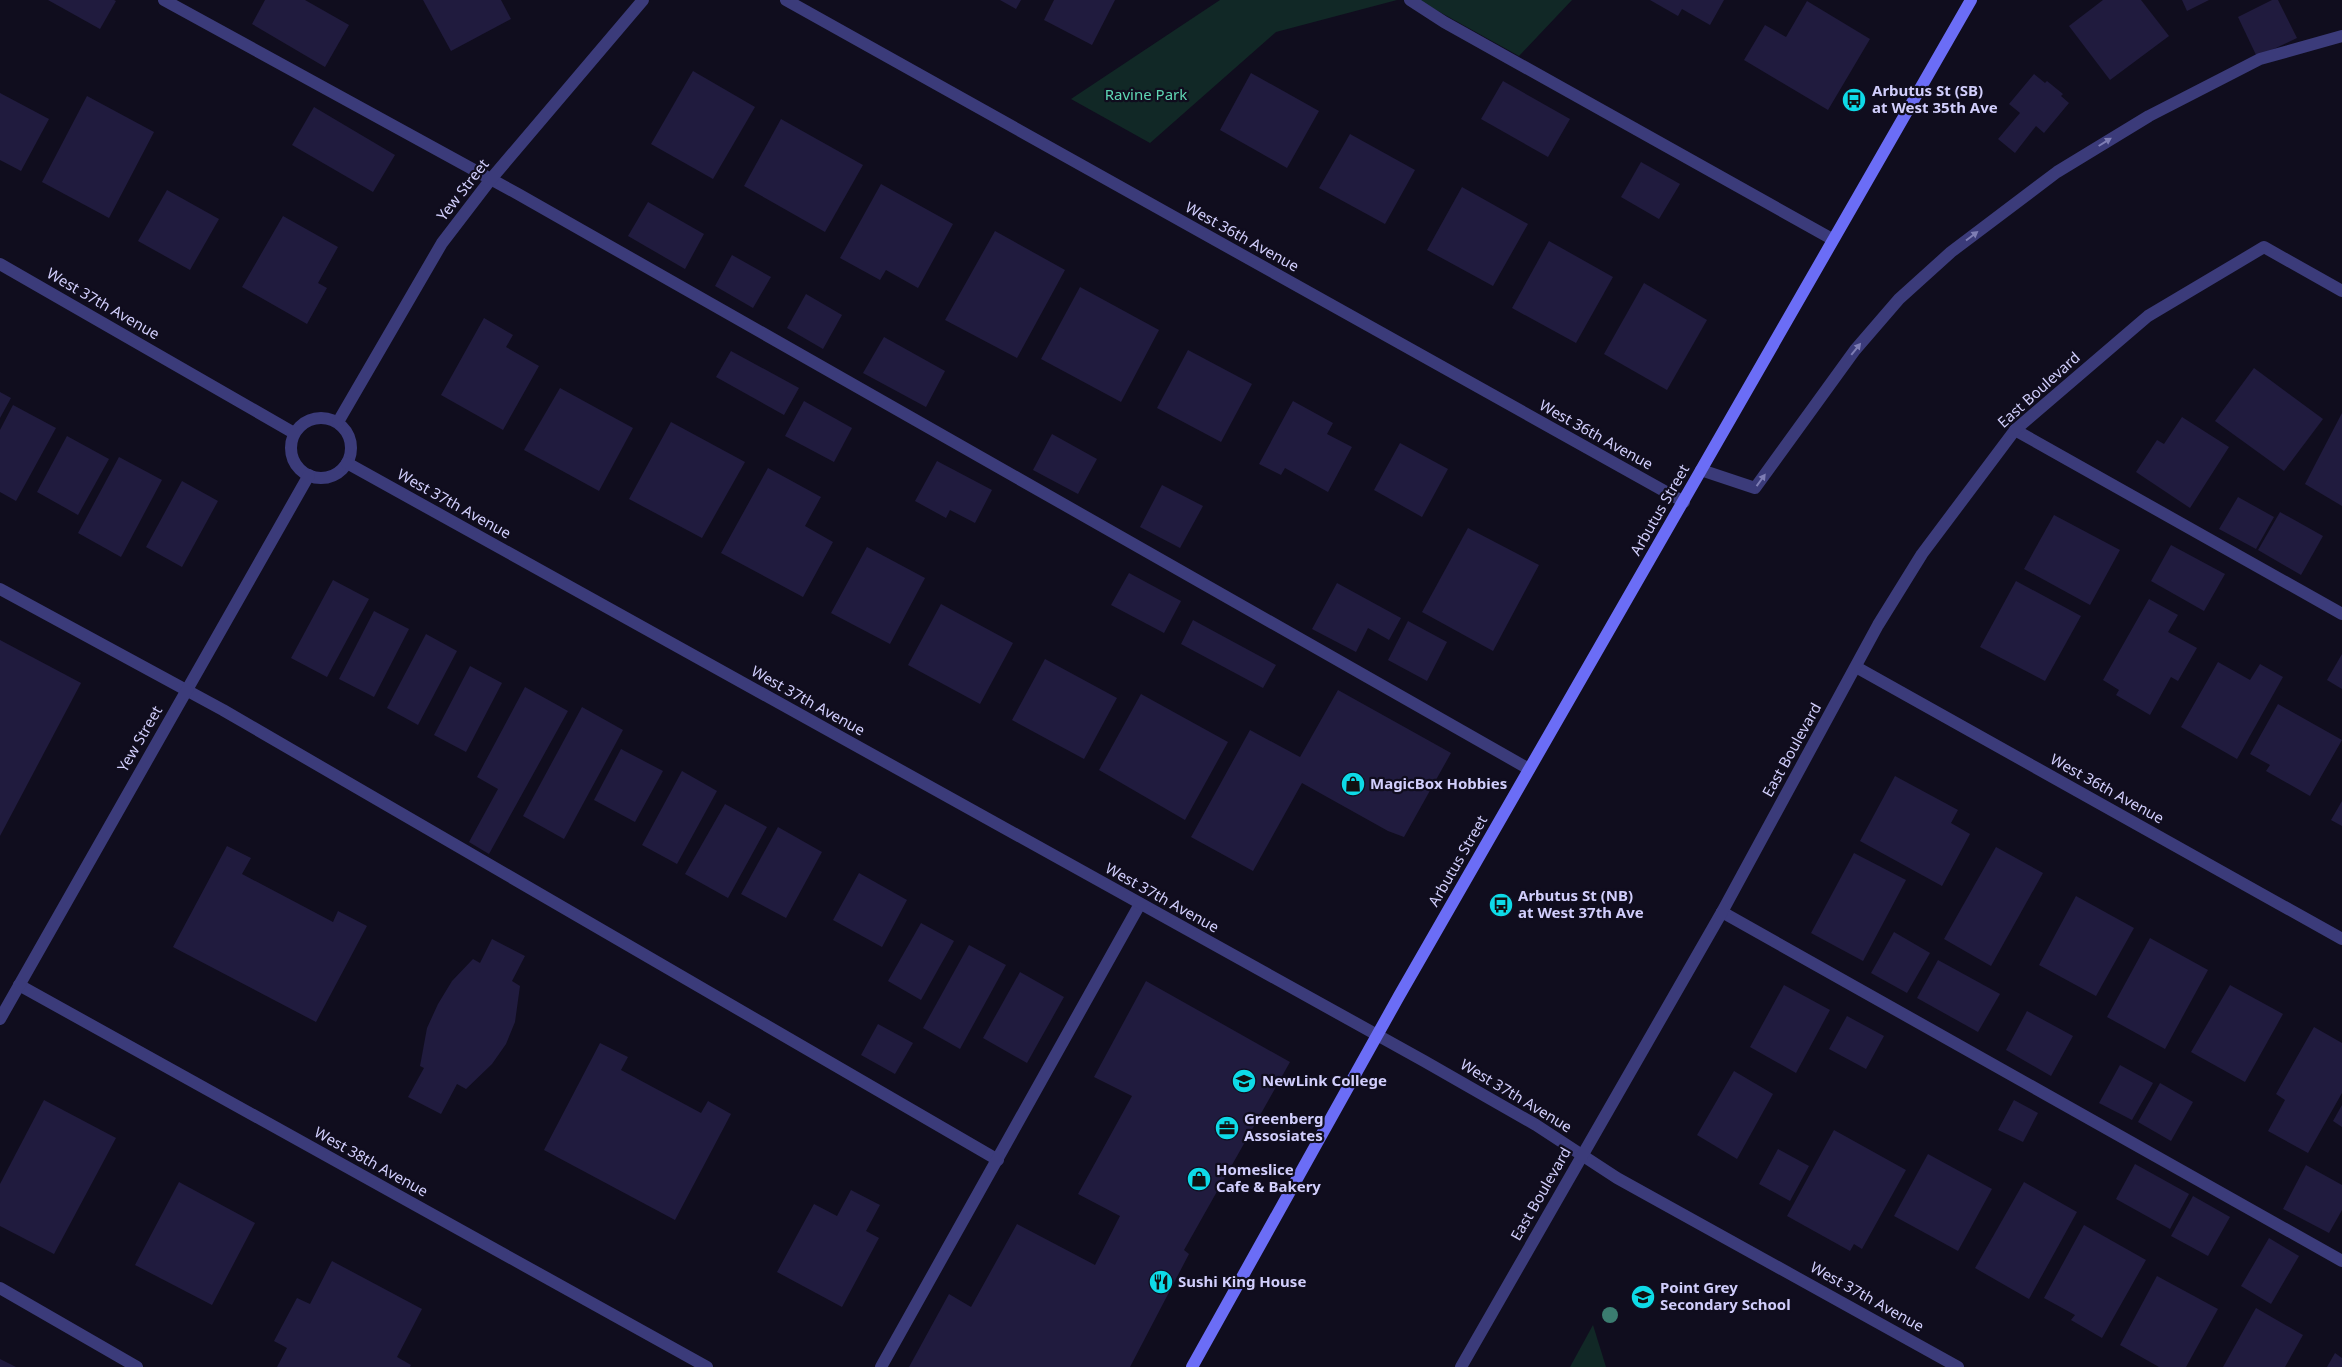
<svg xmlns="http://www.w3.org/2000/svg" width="2342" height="1367" viewBox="0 0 2342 1367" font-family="'Noto Sans',sans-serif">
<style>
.green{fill:#112826}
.building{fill:#201b3e}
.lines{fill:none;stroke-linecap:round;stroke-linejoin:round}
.service{stroke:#3b3b7a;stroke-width:12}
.minor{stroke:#3b3b7a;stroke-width:12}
.secondary{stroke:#6b6df6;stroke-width:12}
.tree{fill:#3b7c70}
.oneway{fill:#7e7db4}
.labels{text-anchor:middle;stroke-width:4.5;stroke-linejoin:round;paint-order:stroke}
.poi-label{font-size:15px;font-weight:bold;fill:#d1cefc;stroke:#100d1e;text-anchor:start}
.park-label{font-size:15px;fill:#5fd6b4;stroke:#100d1e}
.street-label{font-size:15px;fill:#d1cefc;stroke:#100d1e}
</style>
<rect width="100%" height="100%" fill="#100d1e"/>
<g class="green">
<path d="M1220,0h177l-121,32 -126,111 -79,-44z"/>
<path d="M1418,0h154l-53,56z"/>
<path d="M1593,1325l13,42h-36z"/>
</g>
<g class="building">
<path d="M48,0h66l2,1 -16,28z"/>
<path d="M265,0h40l44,25 -24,42 -73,-43z"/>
<path d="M423,0h78l10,19 -60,32z"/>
<path d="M1000,0h21l-5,9z"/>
<path d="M1054,0h61l-23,45 -48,-25z"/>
<path d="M1650,0h74l-14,25 -28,-16 -4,7z"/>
<path d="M2103,0h38l28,36 -59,44 -41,-54z"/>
<path d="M2182,0h27l-22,11z"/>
<path d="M2272,0h6l19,38 -40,19 -19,-40z"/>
<path d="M1807,1l63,38 -42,71 -84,-50 21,-35 21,12z"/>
<path d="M693,71l62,36 -42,72 -62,-35z"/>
<path d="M1251,73l68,38 -32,57 -67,-38z"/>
<path d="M2034,74l11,9 2,-2 16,13 -2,2 8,7 -25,30 -8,-7 -21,27 -17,-14 22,-26 -11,-9z"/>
<path d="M1503,81l67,38 -22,38 -67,-38z"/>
<path d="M0,93l49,26 -28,52 -21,-11z"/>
<path d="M87,96l67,36 -45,86 -67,-36z"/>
<path d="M314,107l81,48 -22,37 -81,-47z"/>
<path d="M781,119l82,46 -38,67 -81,-46z"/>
<path d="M1350,134l65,36 -30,54 -66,-36z"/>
<path d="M1641,162l39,22 -21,35 -38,-22z"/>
<path d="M881,184l72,40 -35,64 -32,-18 -6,10 -40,-22z"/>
<path d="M1462,187l66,37 -35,62 -66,-36z"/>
<path d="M167,190l52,29 -29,51 -52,-29z"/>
<path d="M648,202l56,32 -19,35 -57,-33z"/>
<path d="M283,216l55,31 -20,36 9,5 -20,36 -65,-37z"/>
<path d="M995,231l70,39 -48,88 -72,-38z"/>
<path d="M1549,241l64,36 -37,66 -64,-35z"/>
<path d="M732,255l39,22 -18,31 -38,-22z"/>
<path d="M1644,283l63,37 -40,70 -63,-36z"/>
<path d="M1080,287l79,43 -38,72 -80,-43z"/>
<path d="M806,294l36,21 -19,34 -36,-21z"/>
<path d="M484,318l29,17 -7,12 33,19 -36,64 -62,-35z"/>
<path d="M884,337l61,34 -19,36 -63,-34z"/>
<path d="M1188,350l64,34 -31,58 -64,-34z"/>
<path d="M731,351l68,37 -15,27 -68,-38z"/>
<path d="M2254,368l69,51 -39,52 -69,-50z"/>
<path d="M560,388l73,40 -34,63 -75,-41z"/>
<path d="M0,392l11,6 -11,20z"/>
<path d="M804,401l48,27 -18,34 -49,-26z"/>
<path d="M1293,401l40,22 -6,11 25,13 -24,45 -43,-24 -4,7 -22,-11z"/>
<path d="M13,405l43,23 -40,73 -16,-9v-62z"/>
<path d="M2342,413v93l-37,-22z"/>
<path d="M2182,417l47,30 -39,61 -54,-36 21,-32 7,4z"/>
<path d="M671,422l74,40 -43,76 -73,-39z"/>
<path d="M1052,434l45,25 -19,35 -45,-24z"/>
<path d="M67,436l42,23 -31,56 -41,-23z"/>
<path d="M1400,443l48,26 -26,48 -48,-27z"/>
<path d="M119,457l43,23 -41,77 -43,-24z"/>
<path d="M937,461l55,29 -17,33 -25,-13 -4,8 -31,-17z"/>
<path d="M768,468l53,29 -16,29 28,16 -30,55 -82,-44z"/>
<path d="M182,481l36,20 -36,66 -36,-20z"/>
<path d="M1162,485l41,21 -23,42 -40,-21z"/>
<path d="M2238,497l36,20 -18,32 -37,-20z"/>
<path d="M2280,512l43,24 -22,39 -43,-25z"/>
<path d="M2054,515l66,35 -30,55 -66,-36z"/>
<path d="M1468,528l71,37 -46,86 -71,-39z"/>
<path d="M2171,545l54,29 -21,37 -53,-30z"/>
<path d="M867,547l58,31 -35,66 -59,-31z"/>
<path d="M1129,573l52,28 -17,32 -53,-28z"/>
<path d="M333,580l36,19 -42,78 -36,-19z"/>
<path d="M2016,581l65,35 -36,65 -65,-34z"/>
<path d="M1337,583l64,35 -12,22 -21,-12 -12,24 -44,-23z"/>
<path d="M2149,599l29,16 -10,17 29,16 -19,33 -7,-4 -21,38 -34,-20 3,-5 -16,-10z"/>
<path d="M941,604l72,39 -33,61 -72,-39z"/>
<path d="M374,611l35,18 -35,68 -35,-18z"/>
<path d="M1193,620l83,45 -13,23 -82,-44z"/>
<path d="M1408,621l39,21 -20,39 -39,-21z"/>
<path d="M426,634l31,17 -39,74 -31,-17z"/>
<path d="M0,640l81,43 -81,153z"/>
<path d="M2342,654v35l-15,-9z"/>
<path d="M1045,659l72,39 -33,61 -72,-39z"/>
<path d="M2218,662l32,18 10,-16 23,13 -46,82 -56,-32z"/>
<path d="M470,666l32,17 -36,69 -32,-17z"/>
<path d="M525,687l43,24 -79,143 -20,-12 29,-53 -21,-12z"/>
<path d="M1338,690l113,63 -47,84 -16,-6 -86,-48 -49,88 -62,-34 59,-107 50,27z"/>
<path d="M1141,694l87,48 -43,78 -86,-50z"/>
<path d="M2278,704l64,36 -32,56 -44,-25 4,-6 -20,-11z"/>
<path d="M582,707l41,23 -59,109 -41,-23z"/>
<path d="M621,749l42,22 -28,51 -41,-22z"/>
<path d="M682,771l35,20 -40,73 -35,-19z"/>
<path d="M1895,776l63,34 -7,13 19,11 -28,52 -82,-45z"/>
<path d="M2342,801v25l-11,-6z"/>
<path d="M725,804l42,23 -39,71 -43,-24z"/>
<path d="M778,827l44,25 -36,66 -45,-24z"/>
<path d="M227,846l24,12 -9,16 91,48 5,-11 29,15 -51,96 -143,-75z"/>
<path d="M1996,847l47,26 -52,93 -47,-27z"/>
<path d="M1854,853l52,27 -43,81 -52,-28z"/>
<path d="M859,873l48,27 -25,47 -49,-27z"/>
<path d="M2076,896l58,32 -38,68 -57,-31z"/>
<path d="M921,923l33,18 -33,59 -33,-19z"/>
<path d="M1894,932l36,21 -23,40 -36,-20z"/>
<path d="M2150,938l58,32 -43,79 -58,-32z"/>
<path d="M492,939l33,17 -13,25 8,5 -5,36 -9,22 -14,20 -26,25 -9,-5 -16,30 -33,-17 16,-29 -4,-2 7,-38 11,-24 14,-23 21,-22 7,4z"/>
<path d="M969,945l37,20 -46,84 -37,-21z"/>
<path d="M1938,960l62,34 -22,38 -61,-34z"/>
<path d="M1020,972l44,25 -37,66 -44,-25z"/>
<path d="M1146,981l144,81 -106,188 5,4 -59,113h-221l40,-73 22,13 46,-83 78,41 25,-49 -42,-22 54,-98 -38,-19z"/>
<path d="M1784,985l46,25 -34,63 -46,-26z"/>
<path d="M2230,985l53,29 -38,68 -54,-30z"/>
<path d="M2027,1011l46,25 -22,40 -45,-26z"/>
<path d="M1847,1016l37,20 -18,33 -37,-20z"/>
<path d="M878,1024l35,19 -18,31 -34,-19z"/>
<path d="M2314,1027l28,16v50l-34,60 -40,-22 17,-31 -9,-6z"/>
<path d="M600,1043l28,14 -7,13 80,43 7,-12 23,13 -56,106 -131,-70z"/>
<path d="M2120,1065l33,18 -21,37 -33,-17z"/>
<path d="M1734,1071l39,23 -36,65 -40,-24z"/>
<path d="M2160,1083l33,19 -22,39 -33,-19z"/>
<path d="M44,1100l72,38 -62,116 -54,-28v-42z"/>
<path d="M2014,1100l24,13 -15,29 -25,-12z"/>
<path d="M2342,1105v22l-9,-6z"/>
<path d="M1834,1130l72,40 -44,79 -8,-5 -4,7 -63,-35z"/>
<path d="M1778,1149l31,17 -19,35 -31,-17z"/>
<path d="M1928,1154l64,35 -34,62 -64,-35z"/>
<path d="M2135,1164l54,30 -19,35 -54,-30z"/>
<path d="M2306,1165l36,20v25l-13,23 -46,-24z"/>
<path d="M179,1182l76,41 -43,82 -77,-40z"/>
<path d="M2024,1182l53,30 -48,87 -54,-31z"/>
<path d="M851,1190l29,15 -14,26 13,7 -37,69 -65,-35 37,-68 23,12z"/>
<path d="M2193,1196l37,21 -22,39 -37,-20z"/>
<path d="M2084,1225l62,35 -44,78 -31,-18 4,-5 -31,-17z"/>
<path d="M2269,1238l30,18 -28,48 -30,-18z"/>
<path d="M332,1261l90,48 -25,48 14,8 -1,2h-133l10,-19 -13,-7 23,-43 13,6z"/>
<path d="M2157,1276l61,33 -32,58h-27l-39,-22z"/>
<path d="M2256,1308l47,27 -18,32h-62z"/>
<path d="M2335,1353l7,5v9h-15z"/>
<path d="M0,1359l16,8h-16z"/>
</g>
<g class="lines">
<g class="service">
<path d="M164,0l354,194 1011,575"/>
<path d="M1410,0l34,22 388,217"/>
<path d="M2015,430l327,184"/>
<path d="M1701,470l54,18 100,-138 44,-51 52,-47 106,-80 92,-56 111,-57 82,-23"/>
<path d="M0,589l223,121 775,450"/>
<path d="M1722,912l620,349"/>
<path d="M0,1288l137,79"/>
<path d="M881,1367l259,-463"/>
</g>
<g class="minor">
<path d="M786,0l898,502"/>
<path d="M0,264l294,169"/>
<circle cx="321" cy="448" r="30"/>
<path d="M338,422l104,-179 49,-64 152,-179"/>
<path d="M347,463l1077,598 112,64 81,53 341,189"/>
<path d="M1856,667l486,272"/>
<path d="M19,985l688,382"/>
<path d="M0,1019l309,-544"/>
<path d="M1461,1367l261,-455 156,-287 44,-71 93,-124 133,-114 116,-69 78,44"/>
</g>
<path class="secondary" d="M1192,1367l207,-371 572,-996"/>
</g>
<circle class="tree" cx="1610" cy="1315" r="8"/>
<defs><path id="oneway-solid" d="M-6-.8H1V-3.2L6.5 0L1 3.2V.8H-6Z" transform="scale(1.25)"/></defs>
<g class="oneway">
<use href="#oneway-solid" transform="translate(2105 142) rotate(-32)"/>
<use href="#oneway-solid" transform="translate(1972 236) rotate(-37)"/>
<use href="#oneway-solid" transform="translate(1856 349) rotate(-51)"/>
<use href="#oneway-solid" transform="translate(1761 480) rotate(-54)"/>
</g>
<defs>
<g id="bus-disc" transform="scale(1.25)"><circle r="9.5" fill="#0edae7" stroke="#100d1e"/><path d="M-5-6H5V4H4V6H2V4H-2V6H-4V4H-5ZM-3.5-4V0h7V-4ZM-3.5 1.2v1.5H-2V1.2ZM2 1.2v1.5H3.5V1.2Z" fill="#111"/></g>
<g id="shop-disc" transform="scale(1.25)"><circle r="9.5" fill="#0edae7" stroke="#100d1e"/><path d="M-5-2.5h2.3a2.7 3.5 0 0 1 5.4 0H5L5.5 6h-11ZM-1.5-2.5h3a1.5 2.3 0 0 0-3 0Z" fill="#111"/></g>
<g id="university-disc" transform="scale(1.25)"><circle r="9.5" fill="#0edae7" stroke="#100d1e"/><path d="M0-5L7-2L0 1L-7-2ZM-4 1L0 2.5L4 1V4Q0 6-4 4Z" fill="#111"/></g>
<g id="office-disc" transform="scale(1.25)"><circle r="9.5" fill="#0edae7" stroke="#100d1e"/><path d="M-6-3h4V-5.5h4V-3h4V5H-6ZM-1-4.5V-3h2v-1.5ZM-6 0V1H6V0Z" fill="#111"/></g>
<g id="restaurant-disc" transform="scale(1.25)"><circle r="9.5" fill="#0edae7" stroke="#100d1e"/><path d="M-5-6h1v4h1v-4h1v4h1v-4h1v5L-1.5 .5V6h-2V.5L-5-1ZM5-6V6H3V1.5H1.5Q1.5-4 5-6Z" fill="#111"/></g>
<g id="school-disc" transform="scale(1.25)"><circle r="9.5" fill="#0edae7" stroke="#100d1e"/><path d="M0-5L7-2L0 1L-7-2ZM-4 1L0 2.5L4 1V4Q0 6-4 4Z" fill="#111"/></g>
</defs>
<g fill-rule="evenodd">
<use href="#bus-disc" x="1854" y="100"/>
<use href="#shop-disc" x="1353" y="784"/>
<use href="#bus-disc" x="1501" y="905"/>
<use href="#university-disc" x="1244" y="1081"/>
<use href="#office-disc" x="1227" y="1128"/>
<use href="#shop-disc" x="1199" y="1179"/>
<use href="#restaurant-disc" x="1161" y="1282"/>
<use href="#school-disc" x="1643" y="1297"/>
</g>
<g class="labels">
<g class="poi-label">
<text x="1872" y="96">Arbutus St (SB)<tspan x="1872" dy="17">at West 35th Ave</tspan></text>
<text x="1370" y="789">MagicBox Hobbies</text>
<text x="1518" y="901">Arbutus St (NB)<tspan x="1518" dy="17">at West 37th Ave</tspan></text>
<text x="1262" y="1086">NewLink College</text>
<text x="1244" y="1124">Greenberg<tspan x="1244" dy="17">Assosiates</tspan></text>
<text x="1216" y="1175">Homeslice<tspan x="1216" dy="17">Cafe &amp; Bakery</tspan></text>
<text x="1178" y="1287">Sushi King House</text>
<text x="1660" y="1293">Point Grey<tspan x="1660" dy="17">Secondary School</tspan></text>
</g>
<g class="park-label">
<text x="1146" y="100">Ravine Park</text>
</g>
<g class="street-label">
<text transform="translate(463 190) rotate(-52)" y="5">Yew Street</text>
<text transform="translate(1242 237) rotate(29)" y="5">West 36th Avenue</text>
<text transform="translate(103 304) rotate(30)" y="5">West 37th Avenue</text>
<text transform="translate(2039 390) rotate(-42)" y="5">East Boulevard</text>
<text transform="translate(1596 435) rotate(29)" y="5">West 36th Avenue</text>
<text transform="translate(454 504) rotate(29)" y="5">West 37th Avenue</text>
<text transform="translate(1660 510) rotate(-60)" y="5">Arbutus Street</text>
<text transform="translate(808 701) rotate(29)" y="5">West 37th Avenue</text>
<text transform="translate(140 739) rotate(-60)" y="5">Yew Street</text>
<text transform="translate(1792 750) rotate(-61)" y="5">East Boulevard</text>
<text transform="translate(2107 789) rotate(29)" y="5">West 36th Avenue</text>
<text transform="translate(1458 861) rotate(-60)" y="5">Arbutus Street</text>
<text transform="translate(1162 898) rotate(29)" y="5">West 37th Avenue</text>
<text transform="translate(1516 1096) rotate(31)" y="5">West 37th Avenue</text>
<text transform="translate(371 1162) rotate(29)" y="5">West 38th Avenue</text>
<text transform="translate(1541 1194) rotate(-60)" y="5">East Boulevard</text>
<text transform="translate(1867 1297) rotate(29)" y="5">West 37th Avenue</text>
</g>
</g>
</svg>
